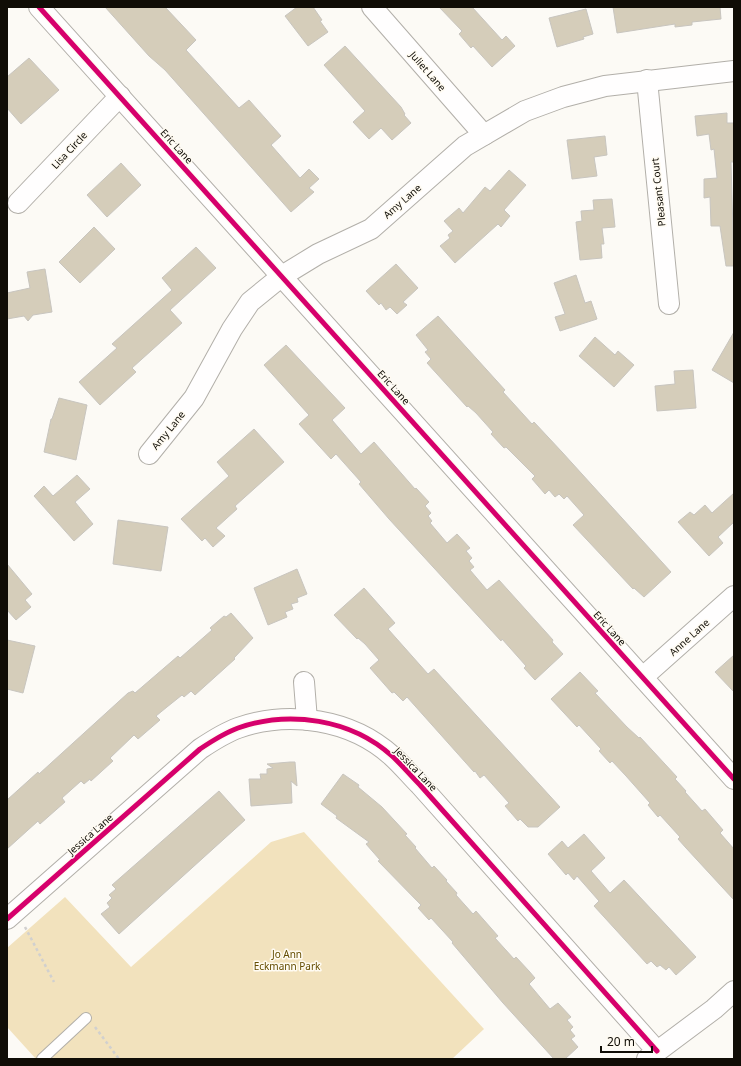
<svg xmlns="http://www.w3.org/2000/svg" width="741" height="1066" viewBox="0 0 741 1066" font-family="'Noto Sans',sans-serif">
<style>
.green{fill:#f2e2bd}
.building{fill:#d5cdba;stroke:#c8c5bf}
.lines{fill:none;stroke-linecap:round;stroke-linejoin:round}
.lane-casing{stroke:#b2afa9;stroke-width:12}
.street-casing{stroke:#b2afa9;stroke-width:22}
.path{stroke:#d1d0cf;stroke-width:2.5;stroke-dasharray:3 3;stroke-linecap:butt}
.lane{stroke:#fffefe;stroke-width:10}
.street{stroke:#fffefe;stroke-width:20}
.cycleway-casing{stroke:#fffbf2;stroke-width:8}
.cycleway{stroke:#d6006c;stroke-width:5}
.labels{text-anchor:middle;stroke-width:3;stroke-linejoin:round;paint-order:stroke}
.street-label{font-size:10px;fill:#100d06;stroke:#fffbf2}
.park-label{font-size:10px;fill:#644c00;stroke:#fffbf2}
</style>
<rect width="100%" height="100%" fill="#fcfaf5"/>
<path class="green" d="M304,832l180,197 -32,30h-416l-29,-32v-79l58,-51 66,70 140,-125z"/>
<g class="building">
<path d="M105,7h60l31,33 -10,10 53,58 10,-8 32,36 -10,9 29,33 9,-9 10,10 -10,9 5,4 -23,20 -126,-142 -16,-14z"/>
<path d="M297,7h16l9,13 -2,1 8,11 -20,14 -23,-30z"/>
<path d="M439,7h33l30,33 4,-4 9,10 -23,21 -19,-21 -2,2 -12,-14 3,-3z"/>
<path d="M613,7h107l1,12 -29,3v3l-17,2v-3l-58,9z"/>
<path d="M586,9l7,25 -10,3 1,2 -27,8 -8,-29z"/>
<path d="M345,46l56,61 4,7 -1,1 7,8 -19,17 -11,-12 -12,11 -16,-17 12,-11 -41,-46z"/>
<path d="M29,58l30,32 -38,34 -14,-16v-31z"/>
<path d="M727,113v10h7v39h-3l3,104h-8l-6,-40h-9l-1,-29 -6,1v-19l13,-1 -3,-29 -3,1 -2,-16 -12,2 -2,-20z"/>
<path d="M605,136l2,19 -13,2 3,19 -25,3 -5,-39z"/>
<path d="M121,163l20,22 -34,32 -20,-22z"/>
<path d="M509,170l17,15 -22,25 6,6 -9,11 -3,-3 -43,39 -15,-17 10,-8 -2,-3 5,-4 -9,-10 15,-13 4,5 22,-26 5,4z"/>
<path d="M612,199l3,28 -13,1 2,16h-3l1,14 -22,2 -4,-38 6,-1 -1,-10 13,-1 -1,-10z"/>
<path d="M94,227l21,22 -35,34 -21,-21z"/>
<path d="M196,247l20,21 -46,42 12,13 -50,45 4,4 -36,33 -21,-23 38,-34 -5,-4 60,-54 -10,-12z"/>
<path d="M396,264l22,24 -15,14 4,3 -10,9 -7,-7 -4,3 -5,-7 -2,2 -13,-14z"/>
<path d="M45,269l7,43 -19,3 -5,6 -4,-5 -17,3v-26l23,-5 -3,-16z"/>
<path d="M576,275l9,28 6,-2 6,18 -37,12 -5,-14 10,-3 -11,-31z"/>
<path d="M438,316l67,74 -2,2 29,32 2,-2 28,30 109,120 -27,25 -10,-9 -1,1 -60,-64 11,-10 -17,-19 -3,3 -5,-5 -4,3 -6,-7 -4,4 -13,-15 3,-3 -29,-29 -2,1 -13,-14 2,-2 -17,-19 -8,-7 -1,1 -40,-44 4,-4 -6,-7 3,-2 -12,-15z"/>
<path d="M734,332v51l-22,-13z"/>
<path d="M595,337l20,18 3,-4 16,14 -20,22 -35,-31z"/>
<path d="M286,345l59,63 -13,12 29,34 13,-12 41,47 1,-1 13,14 -4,4 6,7 -3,3 4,5 -2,2 17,20 10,-9 13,14 -4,3 6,7 -3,3 5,6 -4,3 17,20 12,-10 54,60 -1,2 11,12 -28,26 -11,-12 2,-2 -24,-27 -1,2 -112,-122 -30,-35 2,-2 -25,-28 -5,5 -32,-35 10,-9 -45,-50z"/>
<path d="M693,370l3,38 -39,3 -2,-25 20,-2 -1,-13z"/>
<path d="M59,398l28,7 -11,55 -32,-8 7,-33h1z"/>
<path d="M254,429l30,33 -49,44 2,3 -21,19 9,8 -12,11 -8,-9 -3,3 -21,-22 48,-43 -12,-14z"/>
<path d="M77,475l13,14 -15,13 18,22 -19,17 -40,-45 10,-10 9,10z"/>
<path d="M734,493v29l-16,15 5,6 -14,13 -31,-34 12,-10 4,3 11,-10 7,8z"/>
<path d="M118,520l50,7 -7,44 -48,-7z"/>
<path d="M7,564l25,30 -7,6 6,7 -15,13 -9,-10z"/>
<path d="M297,569l10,25 -10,4 1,4 -7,2 2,5 -8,3 2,5 -19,8 -14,-37z"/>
<path d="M364,588l31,35 -7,6 40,45 6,-5 126,138 -22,20h-10l-8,-8 -2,2 -13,-15 4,-3 -25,-28 -4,3 -5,-7 -1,1 -67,-75 -4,4 -9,-9 -2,1 -22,-25 9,-8 -14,-16 -7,-6 -1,1 -23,-24z"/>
<path d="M231,613l22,25 -19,20 1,1 -40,36 -4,-4 -7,6 -2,-2 -15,12 -11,9 4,4 -22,19 -4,-4 -24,23 3,3 -22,20 -1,-2 -6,5 -3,-3 -19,17 3,4 -25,22 -2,-3 -31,28v-49l31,-28 1,2 89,-81 5,-2 2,2 43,-37 2,2 32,-28 -2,-2 14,-12 2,1z"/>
<path d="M7,640l28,6 -12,47 -16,-4z"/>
<path d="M734,655v37l-19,-20z"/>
<path d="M580,672l18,19 -3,2 32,34 12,11 1,-1 37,40 -2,2 11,12 -1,1 17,19 3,-2 18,21 -3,3 14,16v51l-48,-52 -8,-9 2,-2 -20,-22 -2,2 -10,-12 2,-2 -24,-27 -14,-15 -2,2 -11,-12 2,-2 -22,-24 -2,2 -26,-28z"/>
<path d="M290,762h5l2,24 -6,-5 1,22 -41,3 -2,-27h12l-1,-5h7v-5l6,-1 -6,-4z"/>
<path d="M343,774l16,11 -1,2 24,20 25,27 -2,1 11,12 -1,1 17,20 2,-2 13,14 -1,1 11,12 -1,2 17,19 3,-3 22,25 -3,2 19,21 2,-2 13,14 6,7 -6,6 21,25 8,-6 13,14 -4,3 6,7 -3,3 5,6 -4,3 7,8 -13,12h-11l-51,-56 -51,-60 1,-1 -22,-24 -2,2 -11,-12 3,-3 -43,-44 2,-1 -14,-16 3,-2 -33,-24 1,-2 -16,-12z"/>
<path d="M219,791l26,29 -126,114 -18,-20 9,-7 -3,-4 5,-5 -3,-3 7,-6 -4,-4z"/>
<path d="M584,834l21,24 -14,13 19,22 14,-13 72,77 -20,18 -7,-8 -3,3 -6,-5 -3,2 -6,-6 -4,3 -53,-58 5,-5 -22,-25 -3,4 -6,-7 -2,2 -18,-21 14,-13 6,7z"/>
</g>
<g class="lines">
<g class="lane-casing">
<path id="lane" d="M42,1059l44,-41"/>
</g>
<g class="street-casing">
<g id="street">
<path d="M39,7l695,772"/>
<path d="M372,7l112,128"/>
<path d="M647,80l22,224"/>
<path d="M18,203l102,-107"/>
<path d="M149,454l45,-56 38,-69 18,-27 32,-26 36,-22 53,-25 94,-83 60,-35 38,-14 42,-11 129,-15"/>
<path d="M643,677l91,-81"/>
<path d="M304,682l3,38"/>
<path d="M7,919l193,-170c12,-8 24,-16 38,-21 51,-18 113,-9 154,28 10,9 18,19 28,29l237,266"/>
<path d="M647,1059l67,-50 20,-18"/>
</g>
</g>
<g class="path">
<path d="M25,927l29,55"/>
<path d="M95,1027l24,32"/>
</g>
<use href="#lane" class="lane"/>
<use href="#street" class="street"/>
<g class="cycleway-casing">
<g id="cycleway">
<path d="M39,7l695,772"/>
<path d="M7,919l193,-170c12,-8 24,-16 38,-21 51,-18 113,-9 154,28 10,9 18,19 28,29l237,266"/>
</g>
</g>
<use href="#cycleway" class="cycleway"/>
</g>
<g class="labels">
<g class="street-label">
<text transform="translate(428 71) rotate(49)" y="4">Juliet Lane</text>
<text transform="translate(177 146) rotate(48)" y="4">Eric Lane</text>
<text transform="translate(69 150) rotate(-47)" y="4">Lisa Circle</text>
<text transform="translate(658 192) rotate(-96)" y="4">Pleasant Court</text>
<text transform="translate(402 201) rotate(-41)" y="4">Amy Lane</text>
<text transform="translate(394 387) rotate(48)" y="4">Eric Lane</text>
<text transform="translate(168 430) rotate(-51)" y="4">Amy Lane</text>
<text transform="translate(610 628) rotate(48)" y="4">Eric Lane</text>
<text transform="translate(689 637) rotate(-42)" y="4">Anne Lane</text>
<text transform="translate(416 769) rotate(46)" y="4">Jessica Lane</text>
<text transform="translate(90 834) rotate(-41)" y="4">Jessica Lane</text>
</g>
<g class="park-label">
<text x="287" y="958">Jo Ann<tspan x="287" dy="12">Eckmann Park</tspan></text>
</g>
</g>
<rect width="741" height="1066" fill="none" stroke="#100d06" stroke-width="16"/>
<path d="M601 1046v6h51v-6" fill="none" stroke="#100d06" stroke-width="2"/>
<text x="607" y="1046" font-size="12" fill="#100d06" stroke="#fffbf2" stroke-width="3" paint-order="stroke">20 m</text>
</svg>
